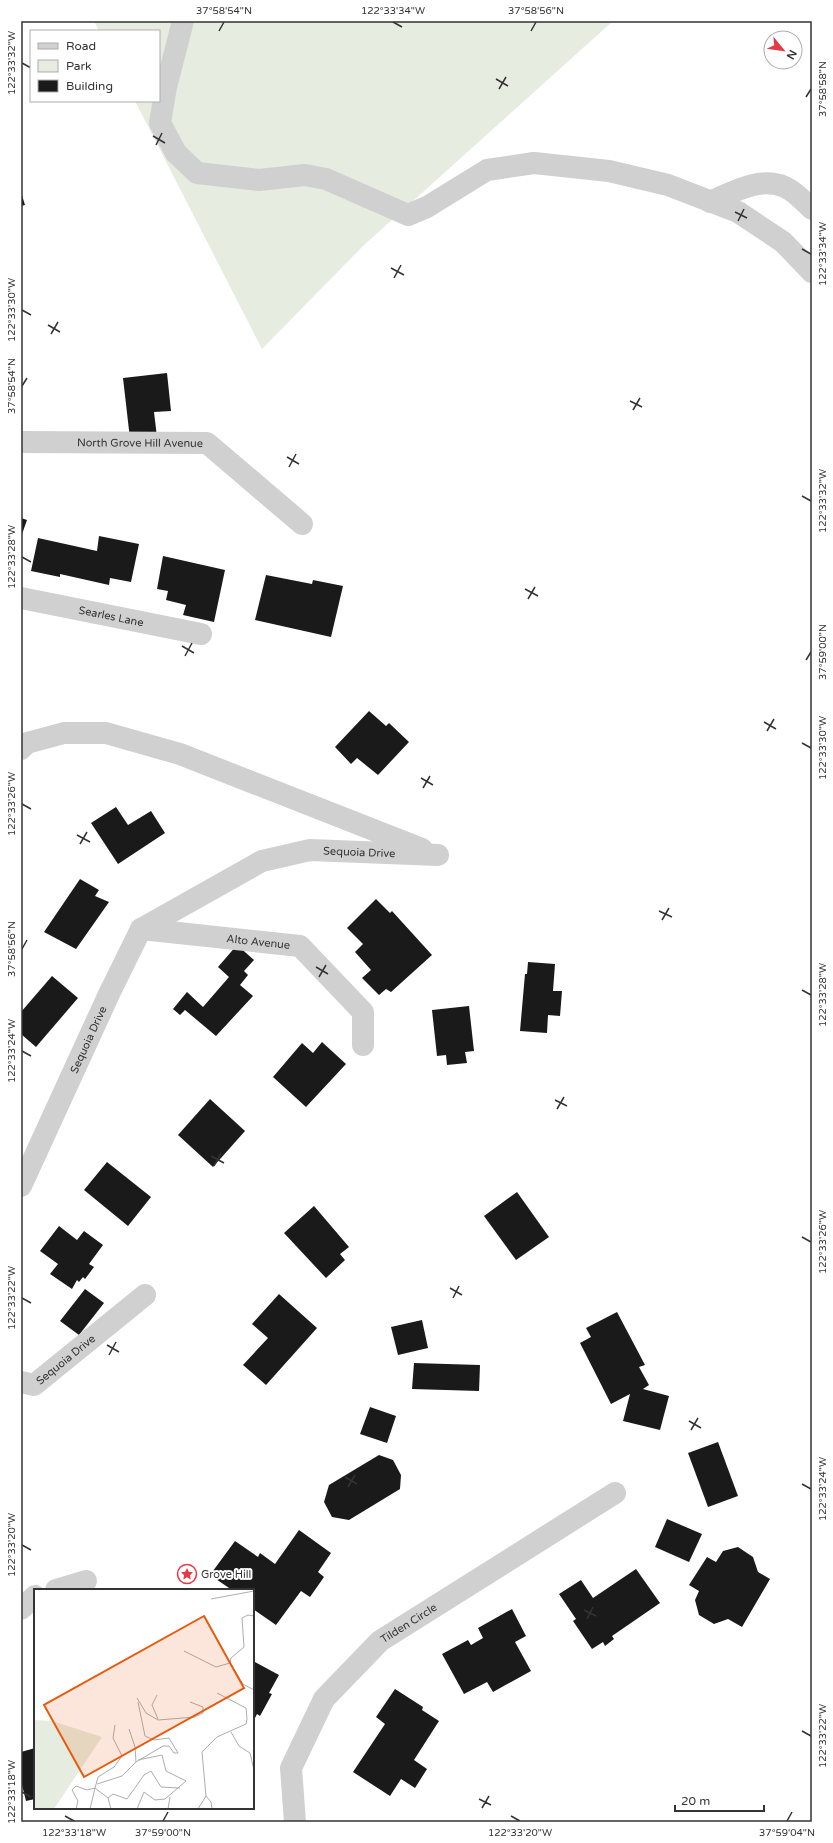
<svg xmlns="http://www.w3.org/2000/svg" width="833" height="1843" viewBox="0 0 833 1843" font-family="'Varela Round',sans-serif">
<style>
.green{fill:#e6ecdf}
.building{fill:#1a1a1a}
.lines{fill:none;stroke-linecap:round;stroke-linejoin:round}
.minor{stroke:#d0d0d0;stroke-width:22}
.ticks{fill:none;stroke:#333;stroke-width:1.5}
.labels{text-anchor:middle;stroke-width:4;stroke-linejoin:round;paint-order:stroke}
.street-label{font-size:11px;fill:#333;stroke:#fff}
.poi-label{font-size:11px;fill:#333;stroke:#fff;text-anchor:start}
.inset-road{fill:none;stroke:#adadad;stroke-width:1}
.view{fill:#e8590c;fill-opacity:0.15;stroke:#e8590c;stroke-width:2}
.inset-edge{fill:none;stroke:#333;stroke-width:2}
.neatline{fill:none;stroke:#333;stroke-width:1.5}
.ticks-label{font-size:10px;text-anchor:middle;fill:#333}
</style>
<rect width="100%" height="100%" fill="#fff"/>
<path class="green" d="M94,21h519l-249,224 -102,104 -127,-248h24v-70h-60z"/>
<g class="building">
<path d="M21,192l4,13 -4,1z"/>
<path d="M167,373l4,38 -17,1 3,25 -27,2 -7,-61z"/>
<path d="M21,518l6,2 -6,17z"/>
<path d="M99,536l40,8 -8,38 -21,-4 -1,7 -49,-11v3l-29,-6 7,-33 59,13z"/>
<path d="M163,556l62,14 -11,52 -31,-7 3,-10 -20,-5 2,-9 -11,-2z"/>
<path d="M266,575l46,9 1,-4 30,6 -12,51 -76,-17z"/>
<path d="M369,711l17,15 3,-3 20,19 -31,33 -21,-17 -6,6 -16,-17z"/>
<path d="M116,807l12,18 23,-14 14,22 -47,31 -27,-41z"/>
<path d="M80,879l19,11 -4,6 14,6 -33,47 -32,-17z"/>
<path d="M376,899l14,14 2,-2 40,44 -41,37 -5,-3 -7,6 -17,-17 9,-8 -16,-18 8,-8 -16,-16z"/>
<path d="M237,945l17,15 -10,11 4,4 -8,10 13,11 -37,40 -31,-26 -5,5 -7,-6 14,-17 16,15 26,-30 -11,-10z"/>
<path d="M528,962l27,2 -2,27h9l-2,25 -12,-1 -1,18 -27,-2 5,-57h2z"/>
<path d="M52,976l26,22 -42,49 -15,-13v-22z"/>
<path d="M469,1006l5,45 -9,1 2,11 -20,2 -1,-10 -9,1 -5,-46z"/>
<path d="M322,1042l24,22 -40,43 -33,-30 29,-34 11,10z"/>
<path d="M210,1099l35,32 -32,36 -35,-32z"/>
<path d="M107,1162l44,35 -23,29 -44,-36z"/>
<path d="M517,1192l32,45 -33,23 -32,-44z"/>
<path d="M314,1206l35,41 -9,7 5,6 -19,18 -42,-45z"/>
<path d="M59,1226l18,14 7,-9 19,14 -14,19 5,3 -9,12 -2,-2 -4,5 -2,-2 -5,9 -22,-15 8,-10 -18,-13z"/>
<path d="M85,1289l19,14 -25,32 -19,-14z"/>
<path d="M279,1294l38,34 -51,57 -23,-20 25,-27 -16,-14z"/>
<path d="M617,1312l28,53 -6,2 10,18 -6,4 26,7 -9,34 -37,-9 7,-27 -19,10 -31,-61 11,-6 -5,-9z"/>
<path d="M422,1320l6,28 -30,7 -7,-28z"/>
<path d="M414,1363l66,2 -1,26 -67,-2z"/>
<path d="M370,1407l26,9 -9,27 -27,-9z"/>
<path d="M718,1442l20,54 -30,11 -20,-54z"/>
<path d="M379,1455l14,5 8,15 -1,14 -51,31 -17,-3 -8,-15 5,-17z"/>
<path d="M667,1519l35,15 -13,28 -34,-15z"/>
<path d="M299,1530l32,23 -13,19 6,5 -14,20 -9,-6 -25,34 -23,-16v-19h-21l-22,-15 25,-34 23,16 2,-4 15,11z"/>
<path d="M738,1547l15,10 5,15 12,7 -28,48 -14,-8 -14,5 -15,-9 -4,-15 4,-9 -10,-6 18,-28 9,5 7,-11z"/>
<path d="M636,1569l24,34 -48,33 2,3 -9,7 -2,-4 -11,7 -19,-28 3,-2 -17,-25 22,-14 12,18z"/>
<path d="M512,1609l14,27 -11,6 16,29 -38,21 -6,-10 -23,12 -22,-40 26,-14 3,5 12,-7 -5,-10z"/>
<path d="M253,1661l26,14 -10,18 3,1 -12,22 -3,-2 -4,8z"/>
<path d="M395,1689l28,18 -1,3 17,11 -25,39 13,9 -12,19 -14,-9 -11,17 -37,-24 32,-48 -9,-7z"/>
<path d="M35,1748v51l-9,2 -5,-20v-29z"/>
</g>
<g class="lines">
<g class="minor">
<path d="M183,21l-17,66 -6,36 16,30 21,20 62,7 46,-5 21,4 82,36 19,-8 60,-37 47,-7 75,8 59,14 70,27 45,30 29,30"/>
<path d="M710,202c23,-10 50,-26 75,-15 11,5 19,15 27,22"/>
<path id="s1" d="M21,442l186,1 95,81"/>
<path id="s2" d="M21,598l180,36"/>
<path d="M21,749l6,-6 37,-10h42l74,21 242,95"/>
<path id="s3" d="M141,929l159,17 63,66v33"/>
<path id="s4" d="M21,1186l88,-192 32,-65 121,-68 48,-11 128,5"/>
<path id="s5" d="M21,1382l13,3 111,-90"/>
<path d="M56,1590l30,-9"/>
<path d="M21,1609l14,-13"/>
<path id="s6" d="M295,1822l-4,-54 33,-69 56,-58 235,-148"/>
</g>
</g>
<path class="ticks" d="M393,22l9,5M219,31l5,-9M531,31l5,-9M22,63l9,5M496,79l12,7M499,89l7,-12M806,97l5,-8M153,136l12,7M156,145l6,-12M735,212l12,6M738,221l6,-12M802,249l9,5M391,268l13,7M394,278l7,-13M22,310l9,5M48,325l12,7M51,334l7,-12M22,386l5,-8M630,401l12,6M633,410l7,-12M287,457l12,7M289,467l7,-13M802,496l9,5M22,557l9,5M525,589l13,7M528,599l7,-12M182,646l12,7M185,656l7,-13M806,660l5,-8M764,722l12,7M767,731l7,-12M802,743l9,5M421,778l12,7M423,788l7,-12M22,804l9,5M77,835l13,7M80,844l7,-12M659,911l13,6M662,920l7,-12M22,949l5,-9M316,967l12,7M319,977l7,-12M802,990l9,5M22,1051l9,5M555,1100l12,6M557,1109l7,-12M211,1156l13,7M214,1166l7,-13M802,1237l9,5M450,1288l12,7M22,1298l9,5M453,1298l6,-12M107,1345l12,7M109,1355l7,-13M689,1421l12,7M691,1430l7,-12M345,1477l12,7M802,1484l9,5M348,1487l7,-12M22,1545l9,5M584,1610l12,6M587,1619l6,-12M802,1731l9,5M22,1792l9,5M479,1799l12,6M482,1808l7,-12M65,1816l9,5M511,1816l9,5M163,1821l5,-9M787,1821l5,-9"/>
<defs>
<g id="sight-ring" transform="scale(1)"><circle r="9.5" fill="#fff" stroke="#e63946" stroke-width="1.5"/><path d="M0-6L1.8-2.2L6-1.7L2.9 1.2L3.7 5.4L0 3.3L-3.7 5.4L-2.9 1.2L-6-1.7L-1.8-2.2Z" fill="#e63946"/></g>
</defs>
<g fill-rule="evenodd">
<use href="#sight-ring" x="187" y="1574"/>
</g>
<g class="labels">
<g class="street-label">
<text dy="4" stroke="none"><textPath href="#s1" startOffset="119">North Grove Hill Avenue</textPath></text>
<text dy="4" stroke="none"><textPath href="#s2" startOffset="92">Searles Lane</textPath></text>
<text dy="4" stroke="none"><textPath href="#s4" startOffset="521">Sequoia Drive</textPath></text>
<text dy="4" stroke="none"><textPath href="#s3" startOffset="118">Alto Avenue</textPath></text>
<text dy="4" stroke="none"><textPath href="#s4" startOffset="161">Sequoia Drive</textPath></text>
<text dy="4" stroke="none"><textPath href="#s5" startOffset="54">Sequoia Drive</textPath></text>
<text dy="4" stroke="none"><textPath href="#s6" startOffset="245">Tilden Circle</textPath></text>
</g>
<g class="poi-label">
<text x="201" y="1578">Grove Hill</text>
</g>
</g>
<g transform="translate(34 1589)">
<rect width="220" height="220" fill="#fff"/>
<path d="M0,131l18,1 50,16 -48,72h-20z" fill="#e6ecdf"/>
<path class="inset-road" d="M177,10l43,-8M220,27l-6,-1 -6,3 2,29 -13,11 -1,5 13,21 11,6M150,62l32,16 14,-4M123,106l-5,10 6,14M103,109l9,15 12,7 37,-3 8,-4v-6l-13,-5M104,113l7,34 9,4 15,-2 9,15M95,140l6,18 1,15M197,143l8,14 11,7 4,17M63,195l25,-8 14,-14 27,-16h6l5,7h4M172,207l5,6 1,7M74,209l5,-4 14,5 17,-24 7,-4 10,16 19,1M42,220l2,-8 -6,-11 4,-4 11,4 8,-2 -5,21M77,220l-3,-11 -13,-10 3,-11 16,-10 8,-11 -9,-18 2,-13M103,220l7,-17 11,8 10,-1 21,-18 -20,-10 -4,-16 -24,5M134,220l2,-12M164,220l8,-13 -4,-44 15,-15 29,-13 1,-5 -1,-11 -29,-15"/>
<path class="view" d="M170,27l40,72 -160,89 -40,-72z"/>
<rect width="220" height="220" class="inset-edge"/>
</g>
<rect width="833" height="1843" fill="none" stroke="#ffffff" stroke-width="44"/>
<rect x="30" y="30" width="130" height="72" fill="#ffffff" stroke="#adadad"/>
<rect x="38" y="43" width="20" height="6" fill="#d0d0d0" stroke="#adadad"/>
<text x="66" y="50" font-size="12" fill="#333333">Road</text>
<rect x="38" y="60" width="20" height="12" fill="#e6ecdf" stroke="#adadad"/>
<text x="66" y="70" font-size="12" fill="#333333">Park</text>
<rect x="38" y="80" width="20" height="12" fill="#1a1a1a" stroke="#adadad"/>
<text x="66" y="90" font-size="12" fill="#333333">Building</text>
<g transform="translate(783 50) rotate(119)"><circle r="19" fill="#ffffff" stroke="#adadad"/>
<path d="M0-3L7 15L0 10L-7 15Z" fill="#e63946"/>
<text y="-6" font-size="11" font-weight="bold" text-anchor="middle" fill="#333333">N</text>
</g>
<path d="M675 1805v6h89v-6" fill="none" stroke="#333333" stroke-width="2"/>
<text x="681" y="1805" font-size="12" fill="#333333" stroke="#ffffff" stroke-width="3" paint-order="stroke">20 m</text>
<rect x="22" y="22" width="789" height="1799" class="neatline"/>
<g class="ticks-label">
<text x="224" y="14">37°58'54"N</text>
<text x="393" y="14">122°33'34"W</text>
<text x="536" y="14">37°58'56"N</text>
<text transform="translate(11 63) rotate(-90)" y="4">122°33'32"W</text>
<text transform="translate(822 89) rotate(-90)" y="4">37°58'58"N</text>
<text transform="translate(822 254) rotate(-90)" y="4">122°33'34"W</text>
<text transform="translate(11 310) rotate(-90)" y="4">122°33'30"W</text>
<text transform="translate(11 386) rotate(-90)" y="4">37°58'54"N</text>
<text transform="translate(822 501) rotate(-90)" y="4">122°33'32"W</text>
<text transform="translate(11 557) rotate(-90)" y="4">122°33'28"W</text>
<text transform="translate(822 652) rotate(-90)" y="4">37°59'00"N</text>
<text transform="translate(822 748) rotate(-90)" y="4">122°33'30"W</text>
<text transform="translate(11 804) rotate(-90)" y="4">122°33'26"W</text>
<text transform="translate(11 949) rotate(-90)" y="4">37°58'56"N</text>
<text transform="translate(822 995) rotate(-90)" y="4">122°33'28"W</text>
<text transform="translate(11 1051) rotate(-90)" y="4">122°33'24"W</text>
<text transform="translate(822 1242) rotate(-90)" y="4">122°33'26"W</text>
<text transform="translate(11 1298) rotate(-90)" y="4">122°33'22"W</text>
<text transform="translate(822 1489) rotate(-90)" y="4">122°33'24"W</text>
<text transform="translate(11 1545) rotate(-90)" y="4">122°33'20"W</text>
<text transform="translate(822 1736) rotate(-90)" y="4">122°33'22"W</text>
<text transform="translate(11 1792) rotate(-90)" y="4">122°33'18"W</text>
<text x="74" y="1836">122°33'18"W</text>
<text x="163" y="1836">37°59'00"N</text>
<text x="520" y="1836">122°33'20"W</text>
<text x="787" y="1836">37°59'04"N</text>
</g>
</svg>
